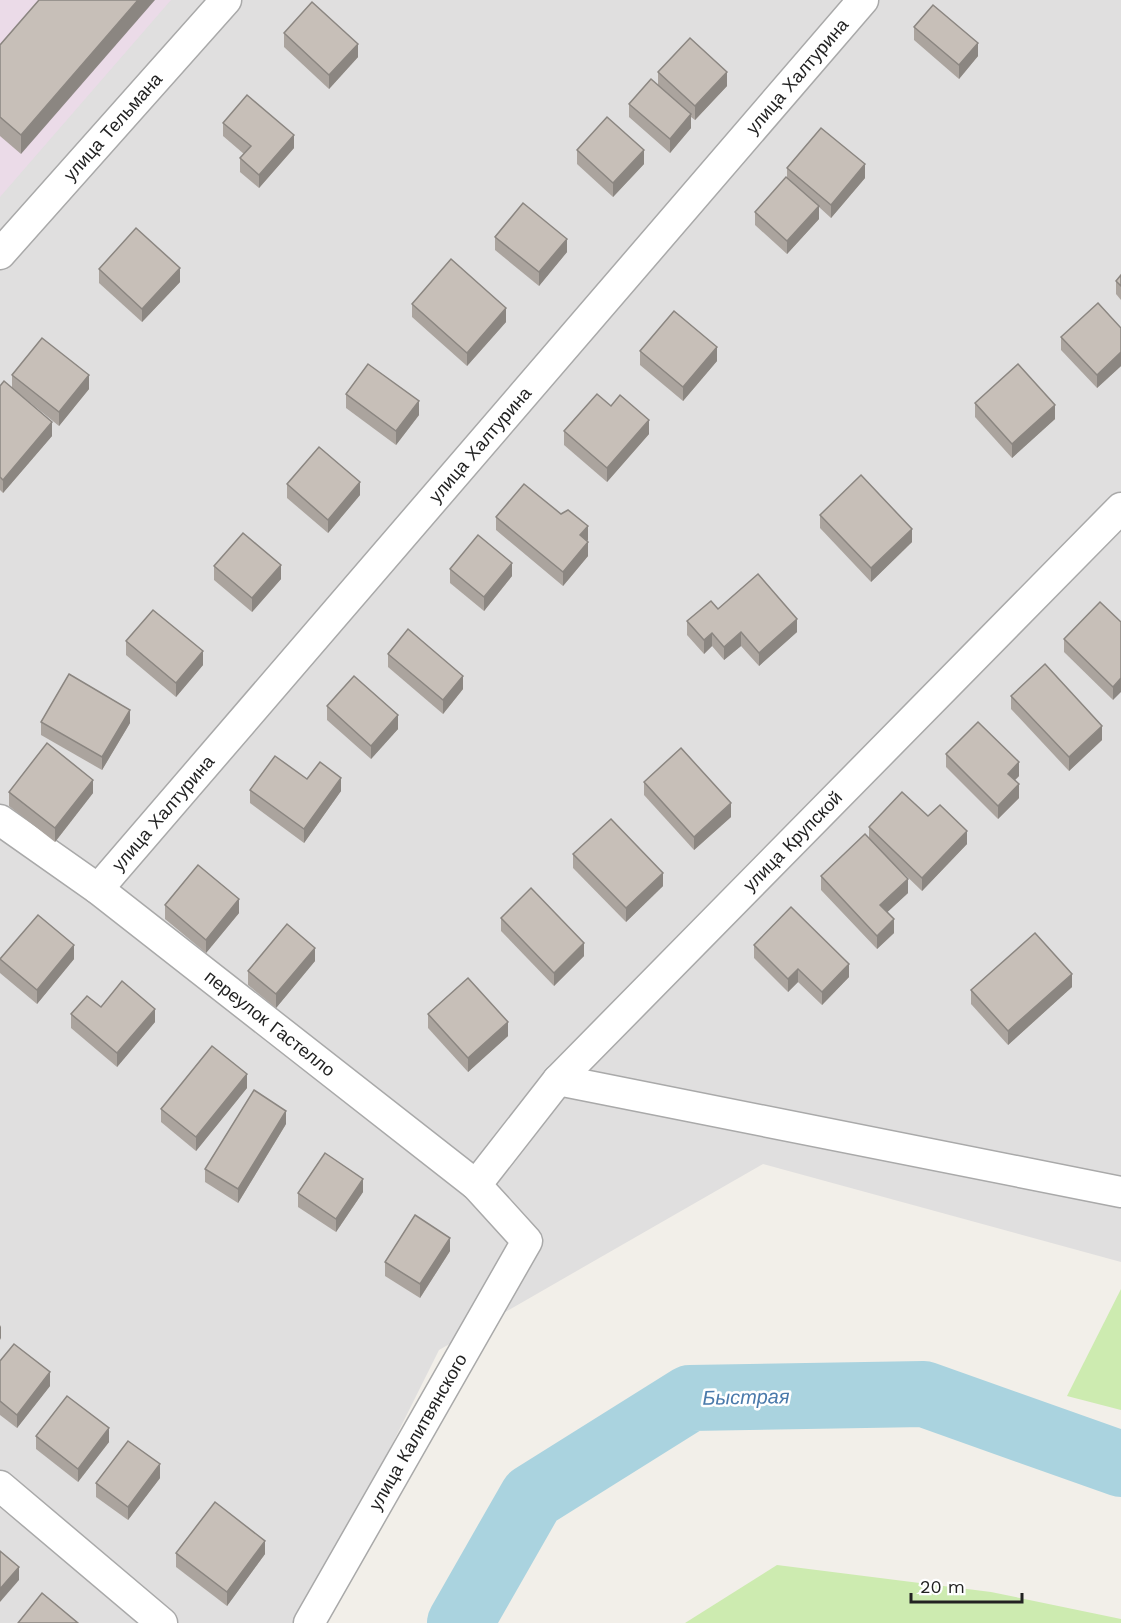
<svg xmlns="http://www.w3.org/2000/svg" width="1121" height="1623" viewBox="0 0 1121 1623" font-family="'Work Sans',sans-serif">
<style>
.residential{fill:#e0dfdf}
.industrial{fill:#ebdbe8}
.grass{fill:#cdebb0}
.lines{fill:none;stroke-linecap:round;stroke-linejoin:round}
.river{stroke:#aad3df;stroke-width:66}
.minor-casing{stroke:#a9a9a9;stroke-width:33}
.minor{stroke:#fff;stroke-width:30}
.wall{fill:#aba49e}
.shaded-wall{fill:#8b8681}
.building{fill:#c7bfb8;stroke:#8b8681;stroke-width:1.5}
.labels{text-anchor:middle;stroke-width:5;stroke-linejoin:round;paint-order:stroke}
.street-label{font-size:18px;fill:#222;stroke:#fff}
.water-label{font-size:20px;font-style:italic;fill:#4a7aab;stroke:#fff}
</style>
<rect width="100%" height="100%" fill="#f2efe9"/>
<path class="residential" d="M0,0h1121v1262l-358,-98 -324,186 -136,273h-303z"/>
<path class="industrial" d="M0,0h171l-171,197z"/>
<g class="grass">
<path d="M1121,1289v121l-54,-14z"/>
<path d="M777,1565l214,27 130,27v4h-436z"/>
</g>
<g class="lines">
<path class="river" d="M460,1623l72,-126 158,-99 234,-4 197,70"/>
<g class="minor-casing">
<g id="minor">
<path id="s1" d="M0,254l226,-254"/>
<path id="s2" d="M0,820l98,69 378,296 51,56 -218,382"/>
<path id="s3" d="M98,889l765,-889"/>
<path d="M558,1080l563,112"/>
<path id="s4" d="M476,1185l82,-105 563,-572"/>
<path d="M0,1486l162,137"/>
</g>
</g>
<use href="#minor" class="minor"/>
</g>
<g class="wall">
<path d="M39,0l-18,154 -21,-18v-91z"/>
<path d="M914,27l64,29 -19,23 -45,-39z"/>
<path d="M284,33l74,24 -29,32 -45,-42z"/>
<path d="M658,72l69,14 -32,34 -4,-3v11l-21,25 -41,-36v-13l29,-19z"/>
<path d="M223,123l71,25 -35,40 -19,-16v-14l4,-4 -21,-18z"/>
<path d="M577,150l67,14 -31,33 -36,-33z"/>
<path d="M787,168l78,10 -34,40 -12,-11v12l-32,35 -32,-29v-13l32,-34z"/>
<path d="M495,237l72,15 -28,34 -44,-36z"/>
<path d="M99,269l81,13 -38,40 -43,-39z"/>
<path d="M1121,275v25l-5,-6v-13z"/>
<path d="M412,304l94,18 -39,44 -55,-49z"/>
<path d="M1121,328v38l-24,22 -36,-38v-13z"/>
<path d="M640,351l77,10 -34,40 -43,-36z"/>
<path d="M12,375l77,14 -30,37 -47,-38z"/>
<path d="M0,386l52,50 -49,57 -3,-3z"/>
<path d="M346,394l73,21 -23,30 -50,-37z"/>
<path d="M975,403l80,16 -43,39 -37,-41z"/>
<path d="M611,406l38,28 -42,48 -43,-37v-14z"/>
<path d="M287,484l73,11 -32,38 -41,-35z"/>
<path d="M820,515l92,27 -41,40 -51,-54z"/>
<path d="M496,517l92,23 -1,1 1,15 -25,30 -67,-56z"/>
<path d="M214,566l67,13 -29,33 -38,-32z"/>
<path d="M450,569l62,7 -28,35 -34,-28z"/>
<path d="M718,609l79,23 -38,34 -18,-20 -17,14 -12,-14 -8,8 -17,-19v-14z"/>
<path d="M1121,622l-8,78 -49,-48v-13z"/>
<path d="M126,641l77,24 -27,32 -50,-42z"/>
<path d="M388,654l75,35 -20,25 -55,-47z"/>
<path d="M1011,696l91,44 -33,31 -58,-62z"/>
<path d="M327,706l71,23 -27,30 -44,-39z"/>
<path d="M41,722l89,1 -28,47 -61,-35z"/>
<path d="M946,754l73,22 -4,4 4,18 -21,21 -52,-52z"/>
<path d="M307,779l34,12 -37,52 -54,-40v-13z"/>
<path d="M644,782l87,35 -37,33 -50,-55z"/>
<path d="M9,792l84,1 -38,49 -46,-36z"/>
<path d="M928,816l39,28 -45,47 -28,-27 14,29 -21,19 7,21 -17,16 -56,-59v-14l48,-38v-11z"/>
<path d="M573,854l90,32 -37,36 -53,-54z"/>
<path d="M165,905l74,8 -33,40 -41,-34z"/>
<path d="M501,918l83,38 -30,30 -53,-55z"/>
<path d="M754,945l95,32 -27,28 -24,-23 -10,10 -34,-34z"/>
<path d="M0,959h74l-37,45 -37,-31z"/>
<path d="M315,961l-39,47 -28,-23v-14z"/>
<path d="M1072,987l-64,58 -37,-41v-14z"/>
<path d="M101,1007l54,15 -38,45 -46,-39v-14z"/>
<path d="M428,1014l80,22 -40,36 -40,-44z"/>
<path d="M247,1088l-51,63 -35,-29v-13z"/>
<path d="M286,1124l-48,79 -33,-21v-13z"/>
<path d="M363,1192l-27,40 -38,-25v-14z"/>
<path d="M450,1251l-30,47 -35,-22v-14z"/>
<path d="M0,1361l50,25 -33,42 -17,-13z"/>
<path d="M36,1436l73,6 -31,40 -42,-33z"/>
<path d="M160,1478l-32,42 -32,-23v-14z"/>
<path d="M176,1553l89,1 -38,52 -51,-39z"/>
</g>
<g class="shaded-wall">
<path d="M138,0h17l-134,154v-19z"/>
<path d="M978,43v13l-19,23v-14z"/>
<path d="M358,44v13l-29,32v-14z"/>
<path d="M727,72v14l-32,34v-14z"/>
<path d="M691,114v14l-21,25v-14z"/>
<path d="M294,135v13l-35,40v-13z"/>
<path d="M644,150v14l-31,33v-14z"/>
<path d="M865,164v14l-34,40v-13z"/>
<path d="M819,206v13l-32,35v-13z"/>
<path d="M567,239v13l-28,34v-14z"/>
<path d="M180,268v14l-38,40v-13z"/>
<path d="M506,308v14l-39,44v-13z"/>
<path d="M717,347v14l-34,40v-14z"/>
<path d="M1121,352v14l-24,22v-13z"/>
<path d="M89,375v14l-30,37v-14z"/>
<path d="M419,401v14l-23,30v-14z"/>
<path d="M1055,405v14l-43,39v-14z"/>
<path d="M649,420v14l-42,48v-14z"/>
<path d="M52,422v14l-49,57v-13z"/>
<path d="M360,482v13l-32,38v-13z"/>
<path d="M588,526v14l-8,9v-14z"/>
<path d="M912,529v13l-41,40v-14z"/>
<path d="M588,542v14l-25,30v-14z"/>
<path d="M512,563v13l-28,35v-14z"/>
<path d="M281,565v14l-29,33v-14z"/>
<path d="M797,619v13l-38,34v-13z"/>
<path d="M741,632v14l-17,14v-13z"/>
<path d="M712,633v13l-8,8v-14z"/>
<path d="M203,651v14l-27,32v-14z"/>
<path d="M463,676v13l-20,25v-14z"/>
<path d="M1121,678v14l-8,8v-13z"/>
<path d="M130,710v13l-28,47v-13z"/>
<path d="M398,715v14l-27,30v-13z"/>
<path d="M1102,726v14l-33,31v-14z"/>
<path d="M1019,762v14l-11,11v-13z"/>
<path d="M341,778v13l-37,52v-14z"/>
<path d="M93,780v13l-38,49v-14z"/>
<path d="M1019,784v14l-21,21v-13z"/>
<path d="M731,803v14l-37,33v-13z"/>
<path d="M967,831v13l-45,47v-13z"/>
<path d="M663,873v13l-37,36v-14z"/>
<path d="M908,879v14l-28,26v-14z"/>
<path d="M239,899v14l-33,40v-13z"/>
<path d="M894,919v14l-17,16v-13z"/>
<path d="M584,943v13l-30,30v-13z"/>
<path d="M74,945v14l-37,45v-14z"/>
<path d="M315,948v13l-39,47v-14z"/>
<path d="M849,964v13l-27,28v-13z"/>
<path d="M798,969v13l-10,10v-13z"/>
<path d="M1072,974v13l-64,58v-14z"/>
<path d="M155,1009v13l-38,45v-14z"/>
<path d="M508,1022v14l-40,36v-14z"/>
<path d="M247,1074v14l-51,63v-14z"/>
<path d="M286,1111v13l-48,79v-14z"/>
<path d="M363,1179v13l-27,40v-13z"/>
<path d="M450,1238v13l-30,47v-14z"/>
<path d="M1,1325v13l-1,2v-13z"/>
<path d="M50,1372v14l-33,42v-13z"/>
<path d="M109,1428v14l-31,40v-13z"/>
<path d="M160,1464v14l-32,42v-13z"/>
<path d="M265,1541v13l-38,52v-14z"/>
<path d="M19,1567v13l-19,22v-13z"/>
</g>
<g class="building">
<path d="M39,0h99l-117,135 -21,-18v-72z"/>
<path d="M312,2l46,42 -29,31 -45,-42z"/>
<path d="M933,5l45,38 -19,22 -45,-38z"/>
<path d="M690,38l37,34 -32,34 -37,-34z"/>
<path d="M651,79l40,35 -21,25 -41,-35z"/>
<path d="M247,95l47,40 -35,40 -19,-17 11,-12 -28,-23z"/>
<path d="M607,117l37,33 -31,33 -36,-33z"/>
<path d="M821,128l44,36 -34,41 -44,-37z"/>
<path d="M786,177l33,29 -32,35 -32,-29z"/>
<path d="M523,203l44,36 -28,33 -44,-35z"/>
<path d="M136,228l44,40 -38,41 -43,-40z"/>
<path d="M451,259l55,49 -39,45 -55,-49z"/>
<path d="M1121,275v11l-5,-5z"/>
<path d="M1098,303l23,25v24l-24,23 -36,-38z"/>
<path d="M674,311l43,36 -34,40 -43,-36z"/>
<path d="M42,338l47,37 -30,37 -47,-37z"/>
<path d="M368,364l51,37 -23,30 -50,-37z"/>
<path d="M1018,364l37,41 -43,39 -37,-41z"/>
<path d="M4,381l48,41 -49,58 -3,-3v-91z"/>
<path d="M597,394l14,12 9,-11 29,25 -42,48 -43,-37z"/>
<path d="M319,447l41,35 -32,38 -41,-36z"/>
<path d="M861,475l51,54 -41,39 -51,-53z"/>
<path d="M524,484l37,30 7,-4 20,16 -8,9 8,7 -25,30 -67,-55z"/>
<path d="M243,533l38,32 -29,33 -38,-32z"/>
<path d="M478,535l34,28 -28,34 -34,-28z"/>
<path d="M758,574l39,45 -38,34 -18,-21 -17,15 -12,-14 -8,7 -17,-19 24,-20 7,8z"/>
<path d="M1100,602l21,20v56l-8,9 -49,-48z"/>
<path d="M153,610l50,41 -27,32 -50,-42z"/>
<path d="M408,629l55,47 -20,24 -55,-46z"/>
<path d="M1045,664l57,62 -33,31 -58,-61z"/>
<path d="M69,674l61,36 -28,47 -61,-35z"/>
<path d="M354,676l44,39 -27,31 -44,-40z"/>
<path d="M978,722l41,40 -11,12 11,10 -21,22 -52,-52z"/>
<path d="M47,743l46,37 -38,48 -46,-36z"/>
<path d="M681,748l50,55 -37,34 -50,-55z"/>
<path d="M275,756l32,23 13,-17 21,16 -37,51 -54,-39z"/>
<path d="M902,792l26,24 12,-11 27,26 -45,47 -53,-51z"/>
<path d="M611,819l52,54 -37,35 -53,-54z"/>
<path d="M865,834l43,45 -28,26 14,14 -17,17 -56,-60z"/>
<path d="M198,865l41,34 -33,41 -41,-35z"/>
<path d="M531,888l53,55 -30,30 -53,-55z"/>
<path d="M791,907l58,57 -27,28 -24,-23 -10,10 -34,-34z"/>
<path d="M38,915l36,30 -37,45 -37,-31z"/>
<path d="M287,924l28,24 -39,46 -28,-23z"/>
<path d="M1035,933l37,41 -64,57 -37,-41z"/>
<path d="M468,978l40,44 -40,36 -40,-44z"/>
<path d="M122,981l33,28 -38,44 -46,-39 16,-18 14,11z"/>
<path d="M212,1046l35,28 -51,63 -35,-28z"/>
<path d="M254,1090l32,21 -48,78 -33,-20z"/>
<path d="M325,1153l38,26 -27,40 -38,-26z"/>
<path d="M415,1215l35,23 -30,46 -35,-22z"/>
<path d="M14,1344l36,28 -33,43 -17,-14v-40z"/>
<path d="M67,1396l42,32 -31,41 -42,-33z"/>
<path d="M128,1441l32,23 -32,43 -32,-24z"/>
<path d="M215,1502l50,39 -38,51 -51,-39z"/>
<path d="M0,1551l19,16 -19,22z"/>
<path d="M42,1593l36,30h-60z"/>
</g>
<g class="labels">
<g class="street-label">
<text dy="6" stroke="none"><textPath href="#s3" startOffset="1072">улица Халтурина</textPath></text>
<text dy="6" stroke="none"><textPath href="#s1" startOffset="170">улица Тельмана</textPath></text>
<text dy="6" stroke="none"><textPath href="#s3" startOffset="586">улица Халтурина</textPath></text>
<text dy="6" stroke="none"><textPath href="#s3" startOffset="100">улица Халтурина</textPath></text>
<text dy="6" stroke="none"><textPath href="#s4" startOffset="468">улица Крупской</textPath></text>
<text dy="6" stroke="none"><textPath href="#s2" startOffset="338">переулок Гастелло</textPath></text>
<text transform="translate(418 1432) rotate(-60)" y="6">улица Калитвянского</text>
</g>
<g class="water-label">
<text transform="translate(746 1397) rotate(-1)" y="7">Быстрая</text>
</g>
</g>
<path d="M911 1593v9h111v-9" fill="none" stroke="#222222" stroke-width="3"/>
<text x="920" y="1593" font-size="18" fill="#222222" stroke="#ffffff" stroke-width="4.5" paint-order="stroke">20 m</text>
</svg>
